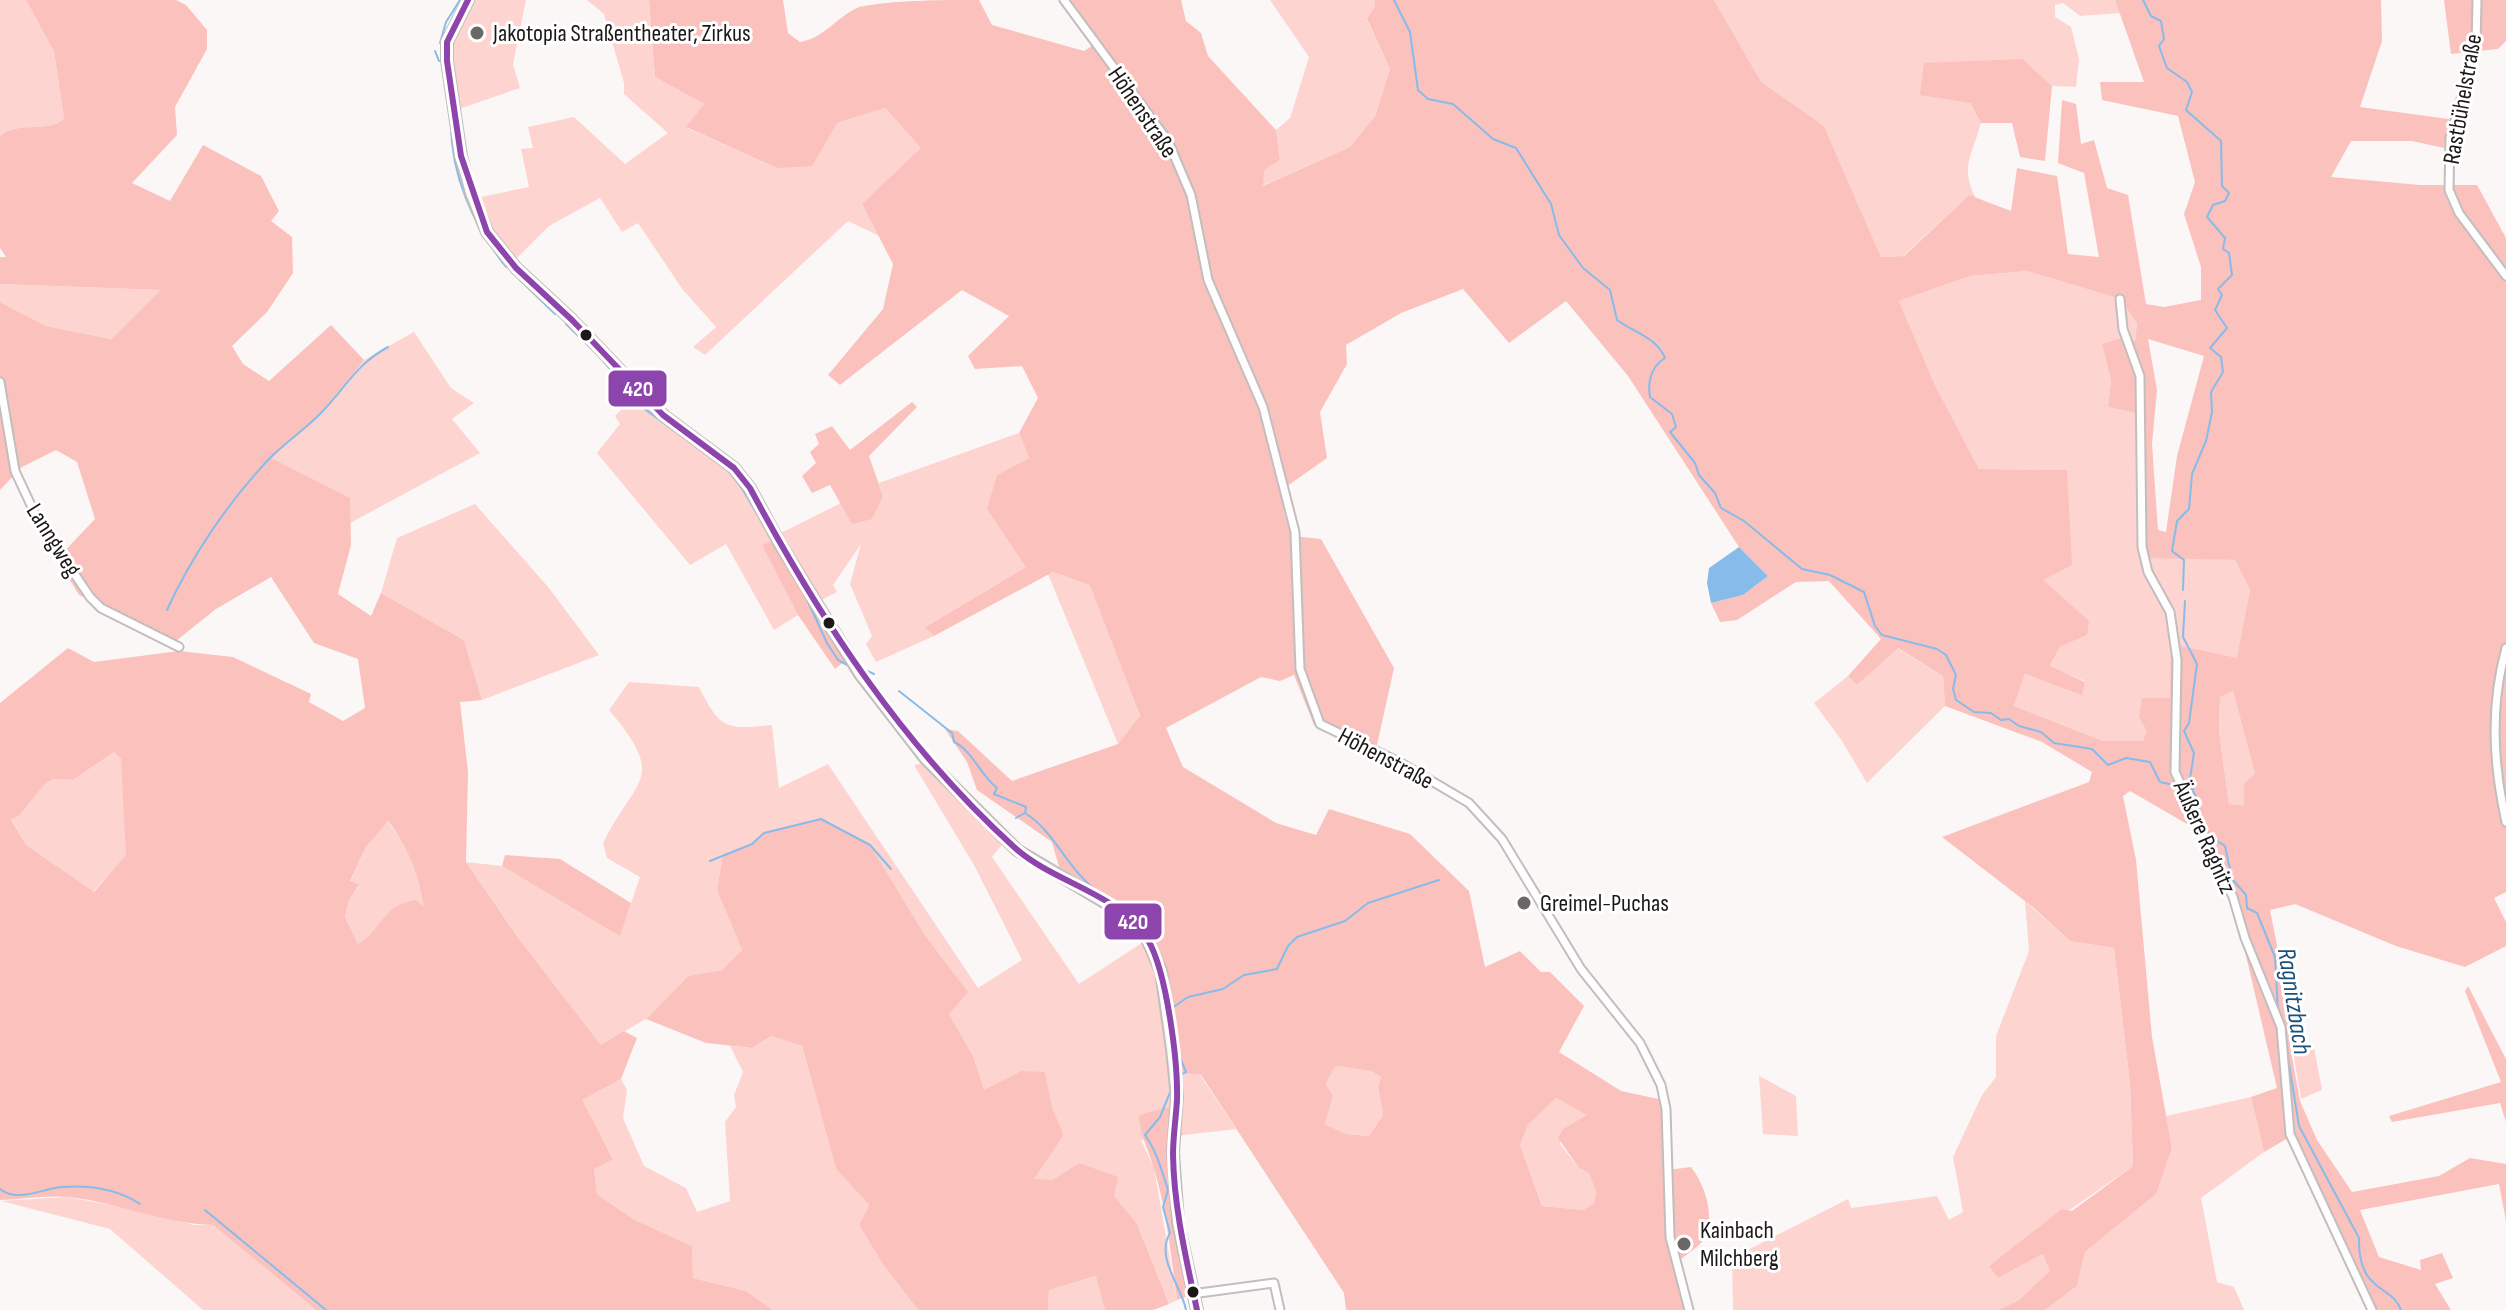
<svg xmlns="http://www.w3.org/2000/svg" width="2506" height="1310" viewBox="0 0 2506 1310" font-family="'Sofia Sans Condensed',sans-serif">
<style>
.green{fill:#fdd4d0}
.forest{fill:#fbc1bd;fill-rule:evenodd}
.water{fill:#87bcea}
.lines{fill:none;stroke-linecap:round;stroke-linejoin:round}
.stream{stroke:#87bcea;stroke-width:2}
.street-casing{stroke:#c2bebe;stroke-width:11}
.secondary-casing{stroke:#c2bebe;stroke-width:14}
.street{stroke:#fffefe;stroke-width:7}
.secondary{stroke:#faf5f5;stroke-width:10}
.bus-1-casing{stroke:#fff;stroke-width:12}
.bus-1{stroke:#8e44ad;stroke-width:6}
.poi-dot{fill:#6a6766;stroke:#fff;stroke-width:3}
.bus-dot{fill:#1b1918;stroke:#fff;stroke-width:3}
.labels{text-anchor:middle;stroke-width:6;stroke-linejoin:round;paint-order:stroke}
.poi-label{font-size:24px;fill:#1b1918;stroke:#fff;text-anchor:start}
.street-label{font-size:24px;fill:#1b1918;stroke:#fff}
.water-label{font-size:26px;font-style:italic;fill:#19517c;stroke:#fff}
.line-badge{stroke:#fff;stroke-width:3}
.badge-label{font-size:22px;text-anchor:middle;font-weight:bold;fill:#fff}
</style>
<rect width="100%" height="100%" fill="#fcf7f7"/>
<g class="green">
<path d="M0,0h26l28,52 10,67c-20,15 -45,1 -64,17z"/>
<path d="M468,0h58l-13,64 7,24 -70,24c-2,-41 -3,-76 18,-112z"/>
<path d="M587,0h62l6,77 49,27 -17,24 90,40 60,-45 48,-15 37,41 -60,55 17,32 -31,-15 -143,134 -12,-8 23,-20 -33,-37 -45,-67 -16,9 -22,-34 -51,28 -34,34 -22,-29 -17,-33 53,-11 -8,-38 12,-1 -5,-21 46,-10 51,47 43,-31 -44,-39v-11l-20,-69z"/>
<path d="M1270,0h105v6l-8,14 23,49 -15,47 -25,31 -88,39 1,-16 17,-10 -4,-30 14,-12 19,-61z"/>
<path d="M1714,0h401l5,13 -40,3 -17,-13 -8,2v12l16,10 8,32 -3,28 -24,-1 -29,-27 -53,44 11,20c-8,30 -22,45 -5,75l-7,-3 -66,61 -22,1 -57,-131 -63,-43z"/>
<path d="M2027,271l93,28 17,24 -2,18 -15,-3 -18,6 9,37 -3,26 36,8 3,142 88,3 15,30 -12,68 -68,41 -27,42h-40l-89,-35 11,-32 57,20 3,-13 -35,-14 10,-20 27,-12 -44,-55 24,-110 -88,-1 -44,-84 -36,-84 71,-25z"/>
<path d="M0,284l162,6 -49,49 -67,-13 -46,-24z"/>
<path d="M414,332l37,56 23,15 -22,16 28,34 -130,70 -1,-25 -79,-40 51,-45 43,-53z"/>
<path d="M635,378l56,54 47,31 43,70 60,-30 11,21 31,-28 -4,-13 140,-50 10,25 -32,17 29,92 -100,59 8,10 -58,26 -10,-18 6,-8 -22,-52 11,-40 -28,41 4,7 -23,12 -51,-58 35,69 -24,15 -48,-86 -36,21 -93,-112 23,-29 -5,-8 10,-10 -5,-6z"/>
<path d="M475,504l74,84 50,67 -117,45 -18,-60 -83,-47 16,-55z"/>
<path d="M1053,572l38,13 49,132 -22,27 -70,-170z"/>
<path d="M1897,648l46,28 2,30 -78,77 -25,-42 -28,-38 34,-27 9,9z"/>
<path d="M629,682l70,5c21,42 27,43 73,38l7,63 49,-24 150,224 44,-28 -48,-95 -60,-100 23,-4 71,77 -16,19 87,127 72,-47 15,34 14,102 20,2 36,54 -95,11 13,28 23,132 -8,4 -32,-80 -58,-61 -27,17h-19l31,-45 -12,-28 -7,-34 -24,-2 -37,20 -11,-35 -24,-42 18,-23 -45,-60 -158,-98 -12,11 -29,10 -6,36 25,60 -20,20 -34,6 -42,43 -45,26 -82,-106 -53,-77 36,4 118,69 20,-58 -33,-19 -4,-15c32,-66 66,-62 6,-133z"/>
<path d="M2233,691l22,83 -11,9v24l-15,-3 -10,-72 1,-35z"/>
<path d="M114,752l7,7 7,82 -2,15 -33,36 -67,-47 -15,-27 8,-2 26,-32 8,-5 20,1z"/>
<path d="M387,821c22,25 32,56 38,88l-67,35 -13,-27 4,-17 10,-14 -9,-4 16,-35z"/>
<path d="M2025,901l45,40 44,7 16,136 3,82 -143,99 8,13 45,-24 8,17 -32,29 -21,10h-265l-1,-52 116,-59 3,9 86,-12 12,24 14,-8 -10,-55 29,-62 14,-18v-41l33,-85z"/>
<path d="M771,1036l31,10 34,123 33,36 -10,20 23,38 36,47h-145l-27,-19 -53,-13 -1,-32 -59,-27 -36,-25 -3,-25 19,-11 -32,-58 40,-21 6,11 -4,28 21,48 42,22 11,24 33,-11 -5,-79 11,-15 -2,-12 9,-23 -13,-26 22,2z"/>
<path d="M2314,1047l8,43 -21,9 -8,-48z"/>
<path d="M1338,1066l33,5 10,6 -3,10 5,28 -14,21 -23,-2 -21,-10 8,-28 -7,-12 8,-16z"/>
<path d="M1759,1076l37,20 2,40 -35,-2z"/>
<path d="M2251,1097l13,55 -63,46 16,84 17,5 10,23h-199l32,-24 8,-34 71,-58 16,-45 -6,-33z"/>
<path d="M1556,1098l32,17 -25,14 -3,15 19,24 10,5 7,19 -2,11 -11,7 -41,-4 -22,-61 8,-20z"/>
<path d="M66,1197l86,15 42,13h19l103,85h-113l-93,-81 -109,-28z"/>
<path d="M1097,1276l8,34h-57l1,-20z"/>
</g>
<g class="forest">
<path d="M26,0h150l10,5 21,25v19l-32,58 2,28 -45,48 38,18 33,-56 58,31 18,35 -8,10 21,16 1,36 -26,39 -35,34 11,18 26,17 62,-56 33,35 -43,53 -50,45 79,40 1,47 -13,49 33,22 10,-23 83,47 18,60 -22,2 8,70 -2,90 53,77 82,106 23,-14 13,7 -16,41 -39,21 31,59 -19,10 3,25 36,25 59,27 1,32 53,13 27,19h-457l-103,-85c-47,-1 -97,-23 -145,-28 -22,-2 -46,2 -68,3v-497l68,-55 26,14 85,-11 54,6 78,37 -2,8 34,19 22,-13 -7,-49 -44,-16 -43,-66 -55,32 -40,32 -97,-46 -22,-36 38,-40 -18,-57 -21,-12 -34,17 -22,23v-188l46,24 66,13 49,-49 -161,-6v-27h6l-6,-9v-112c19,-16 44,-2 64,-17l-10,-67zM114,752l7,7 5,96 -32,37 -68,-47 -15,-26 8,-3 26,-32 8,-5 20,1zM388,821c20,25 31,55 36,86l-8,-7c-35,5 -33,30 -58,44l-13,-27 4,-17 10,-15 -9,-4 16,-34z"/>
<path d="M649,0h134l5,33 12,9c25,-4 36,-25 59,-35 34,-7 82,-7 120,-7l13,25 92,26 15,-10 -30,-41h112l5,21 15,12 7,23 68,74 4,30 -16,10 -1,16 87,-39 25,-31 15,-47 -23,-50 8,-13v-6h339l47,82 63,44 57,131 23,-1 65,-61 42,16 6,-43 40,8 11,78 31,3 -15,-84 -26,-10 4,-63 14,4 5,40 13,-4 13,48 21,7 18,109 18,3 37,-7v-33l-17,-53 11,-32 -17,-66 -76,-16 -2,-18h44l-29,-82h266l1,41 -22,66 89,12 -5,29 -32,-7h-61l-20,36 89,8h57l29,53v654l-12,6 12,24v24l-41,21 -69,-21 -101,-42 -25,6 21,106v35l9,50 17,39 35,52 87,-16 31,-18 36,6v57l-7,-37 -139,26 19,47 42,13 -1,-10 22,-7 11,25 -18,6 16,26h-79c-34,-54 -55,-115 -84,-172l-24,14 -13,-55 26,-9 -49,-209 -22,-44 -76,-44 -7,5 13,64 16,177 20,112 -16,45 -71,58 -8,34 -32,24h-47l21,-10 31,-29 -7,-17 -45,24 -9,-12 73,-57 10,2 61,-45 -3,-82 -16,-136 -44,-7 -36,-33 -92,-71 147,-55 3,-10 -50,-30 -97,-36 -2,-30 -45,-28 -41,37 -9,-9 33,-37 -52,-58 -33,1 -59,38 -17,2 -9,-19 32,-8 25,-19 -29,-29 -111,-171 -62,-75 -57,42 -46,-54 -62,24 -55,32 1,19 -27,48 7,46 -44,31 1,24 8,23 29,3 73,129 -19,86 -61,-29 -20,-50 -14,6 -19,-4 -95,51 17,39 93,56 40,12 13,-26 81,25 59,57 16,76 35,-16 21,21h9l34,34 -25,46 62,39 47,10v69l23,-3c14,18 25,50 13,72 -5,8 -17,15 -24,21l14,50h-348l-2,-17 -143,-218 -21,-2 -14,-102 -25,-55 -82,-49 -7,-25 -75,-52 -10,-28 -22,-33 13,2 54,50 106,-37 22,-28 -50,-131 -37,-13 -119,64 -9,-9 101,-60 -39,-58 10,-34 32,-17 -10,-25 19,-35 -16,-32 -47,3 -7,-13 41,-40 -47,-26 -122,95 -12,-10 55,-66 10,-45 -31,-60 59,-56 -36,-40 -48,15 -25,43 -35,2 -91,-41 18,-23 -49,-27zM2027,271l93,28 17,24 -2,18 -15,-3 -18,6 9,37 -3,26 36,8 3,143 88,2 15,30 -13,68 -66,-14 -1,54h-28l-3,19 8,14 -4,10h-40l-89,-35 11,-32 57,21 3,-13 -35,-16 10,-19 27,-12 2,-14 -46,-41 29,-15 -5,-95 -88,-1 -44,-84 -36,-84 71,-25zM2148,339l56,17 -27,100 -11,76 -8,-2 -6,-86 5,-54zM2233,691l22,83 -11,9v23l-15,-2 -10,-72 1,-35zM1338,1066l33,5 10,6 -3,10 5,28 -14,21 -23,-2 -21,-10 8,-28 -7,-12 8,-16zM1556,1098l31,17 -24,14 -5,9 21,30 10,5 7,19 -2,11 -11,7 -41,-4 -22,-61 8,-20z"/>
<path d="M2444,0h62v41l-8,8 -47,5z"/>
<path d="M2023,59l29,27 -7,75 -25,-4 -8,-34h-31l-11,-20 -50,-8 4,-32z"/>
<path d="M912,402l5,5 -48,49 14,40 -11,23 -20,5 -22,-39 -18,8 -10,-17 14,-13 -6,-11 9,-8 -4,-10 17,-8 18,24z"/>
<path d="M775,540l70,121 -10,8 -37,-54 -36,-70z"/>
<path d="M821,819l49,26 52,86 46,61 -19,22 24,42 11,34 37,-19 24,1 7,35 12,28 -30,44 18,1 27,-17 39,14 -4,19 23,28 32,80 -16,6h-48l-9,-34 -47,14 -1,20h-130l-36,-47 -23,-38 10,-20 -33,-36 -34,-123 -31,-10 -19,12 -46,-5 -60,-24 42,-43 34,-6 20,-20 -25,-60 6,-36 29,-10 12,-11z"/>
<path d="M505,855l55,4 71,44 -11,33 -118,-70z"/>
<path d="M2468,986l38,73v63l-6,-19 -108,19 -3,-6 112,-34 -36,-91z"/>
<path d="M1181,1104c-7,64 2,125 15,189l-19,7c-6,-43 -10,-89 -23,-131 -6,-21 -13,-31 -15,-54z"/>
</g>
<path class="water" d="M1739,547l29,29 -25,19 -32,8 -4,-20 2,-15z"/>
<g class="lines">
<g class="stream">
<path d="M1394,0l16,32 8,58 10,9 25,5 40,35 23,9 35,56 8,31 24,33 27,22 7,30c18,13 39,17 48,38 -13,8 -18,23 -15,39l22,17 4,13 -6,5 25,31 4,12 16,18 6,15 23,13 58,48 28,6 34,17 11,34 7,9 55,14 9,6 10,20 -3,14 3,11 18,12 17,1 10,7 8,-1 10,7 22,6 13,11 38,6 16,16 18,-7 24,4 10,20 18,4"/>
<path d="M2143,0l8,16 10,5 3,18 -5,7 8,22 20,14 5,10 -6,18 35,31 1,45 7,7 -4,8 -12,4 -6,12 18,21 -2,11 6,4 3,22 -14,14 4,6 -7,15 12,18 -17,20 11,9 2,15 -12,20 1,20 -6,29 -14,33 -3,35 -12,12 -5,30 12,9 -1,30"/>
<path d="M440,43l6,-21 14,-22"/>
<path d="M435,51l4,10"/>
<path d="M451,120c-1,54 22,105 55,147"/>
<path d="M520,280l35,34"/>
<path d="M566,324l29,28"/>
<path d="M604,362l42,48 82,60 15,20 61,103 23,50 11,17 11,6"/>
<path d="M2185,601l-2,36 14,27 -8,59 -5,8 10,22 -5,32 8,13 1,17"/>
<path d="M167,610c24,-53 62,-109 102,-151 16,-16 35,-29 50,-44 26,-26 36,-50 69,-68"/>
<path d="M863,669l11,5"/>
<path d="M899,691l53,42 2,9c18,8 27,34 43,46l-3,6 32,13 -1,6c29,18 41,53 67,74 23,18 44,18 57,47"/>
<path d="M2184,787l9,2"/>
<path d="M1016,818l9,-5"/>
<path d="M2208,835l17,11 7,33 14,16 1,13 10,5 18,44 3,54"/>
<path d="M710,861l42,-17 12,-11 57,-14 49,26 21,24"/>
<path d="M1165,969l14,86 7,17 -6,3"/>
<path d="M1172,1008l16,-11 35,-8 21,-14 33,-6 11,-23 9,-9 48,-16 23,-18 71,-23"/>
<path d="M2284,1033l15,93 60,112c-1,56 33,46 42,72"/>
<path d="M1171,1090l-11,27 -15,18c12,17 17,36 23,55l-5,17 7,26c-15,25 12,54 16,77"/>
<path d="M0,1189c18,14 41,0 61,-2 28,-2 55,1 79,17"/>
<path d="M205,1210l121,100"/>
</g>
<g class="street-casing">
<g id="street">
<path d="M1064,0l104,141 23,54 17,85 55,127 32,125 5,137 20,55 81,39 68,40 33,36 79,130 59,74 21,42 5,24 4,128 19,73"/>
<path d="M2477,0l-1,46 -26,92 -1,52 10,23 47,63"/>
<path d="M2120,299l3,30 17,47 2,171 6,25 22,40 7,48 -2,112 58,125 12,41 36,89 9,107 82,176"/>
<path d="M0,382l15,89 22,47 53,79 11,11 78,39"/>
<path d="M2506,648c-16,58 -13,115 0,174"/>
<path d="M1192,1294l82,-11 6,27"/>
</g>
</g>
<g class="secondary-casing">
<path id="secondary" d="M468,0l-21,42v19l14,95 10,37 16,39 29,36 56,52 91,95 71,53 16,20 30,56 80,130 65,84 92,92 109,65 21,24 14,32 11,78 5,48 -4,56 5,69 19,88"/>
</g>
<use href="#street" class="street"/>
<use href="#secondary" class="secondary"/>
<g class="bus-1-casing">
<path id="bus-1" d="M468,0l-21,42v19l14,95 26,76 29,36 56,52 91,95 71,53 16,20c71,133 152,257 264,359 39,36 106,46 134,93 19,33 30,122 29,160 -1,18 -4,36 -4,55 1,53 13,103 24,155"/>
</g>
<use href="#bus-1" class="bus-1"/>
</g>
<g class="poi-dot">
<circle cx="477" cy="33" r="8"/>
<circle cx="1524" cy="903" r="8"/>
<circle cx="1684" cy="1244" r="8"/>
</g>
<g class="bus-dot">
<circle cx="586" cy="335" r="7"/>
<circle cx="829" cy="623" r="7"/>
<circle cx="1193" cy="1292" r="7"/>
</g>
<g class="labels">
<g class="poi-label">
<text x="493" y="41">Jakotopia Straßentheater, Zirkus</text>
<text x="1540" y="911">Greimel-Puchas</text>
<text x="1700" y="1238">Kainbach<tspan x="1700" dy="28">Milchberg</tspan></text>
</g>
<g class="street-label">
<text transform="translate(2462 99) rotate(-80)" y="8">Rastbühelstraße</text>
<text transform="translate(1143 112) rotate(56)" y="8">Höhenstraße</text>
<text transform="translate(54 540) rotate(58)" y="8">Lanngweg</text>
<text transform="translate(1386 758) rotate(28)" y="8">Höhenstraße</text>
<text transform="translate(2205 837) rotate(66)" y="8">Äußere Ragnitz</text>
</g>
<g class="water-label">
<text transform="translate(2295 1001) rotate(81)" y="9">Ragnitzbach</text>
</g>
</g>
<g class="line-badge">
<rect x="607" y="369" width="61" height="39" rx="8" fill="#8e44ad"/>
<rect x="1103" y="902" width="60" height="39" rx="8" fill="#8e44ad"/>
</g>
<g class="badge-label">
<text x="638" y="396">420</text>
<text x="1133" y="929">420</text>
</g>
</svg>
